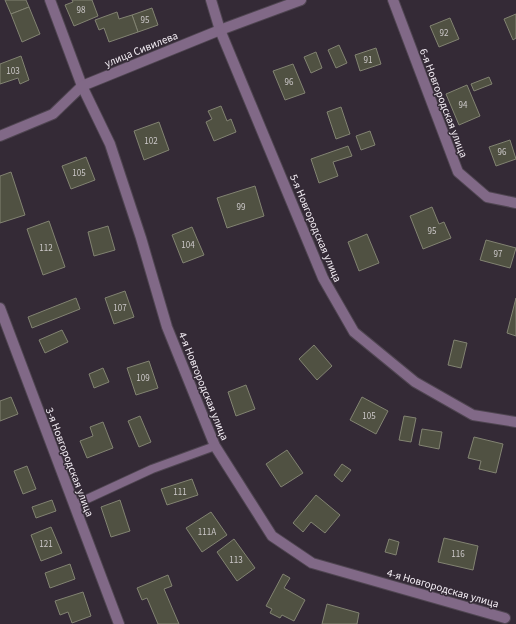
<svg xmlns="http://www.w3.org/2000/svg" width="516" height="624" viewBox="0 0 516 624" font-family="'Source Sans 3',sans-serif">
<style>
.building{fill:#505142;stroke:#828372}
.lines{fill:none;stroke-linecap:round;stroke-linejoin:round}
.lane-casing{stroke:#4f4551;stroke-width:10}
.street-casing{stroke:#4f4551;stroke-width:12}
.lane{stroke:#816987;stroke-width:8}
.street{stroke:#816987;stroke-width:10}
.labels{text-anchor:middle;stroke-width:3;stroke-linejoin:round;paint-order:stroke}
.number-label{font-size:9px;fill:#cbc7c8}
.street-label{font-size:11px;fill:#f4eef5;stroke:#342a36}
</style>
<rect width="100%" height="100%" fill="#342a36"/>
<g class="building">
<path d="M5,0h21l3,7 -18,7z"/>
<path d="M72,0h20l6,16 -24,10 -9,-21 8,-3z"/>
<path d="M29,7l11,27 -18,8 -11,-28z"/>
<path d="M152,8l6,17 -20,7 -6,-17z"/>
<path d="M117,12l2,7 13,-4 6,17 -29,10 -5,-14 -5,2 -4,-10z"/>
<path d="M516,14v24l-3,2 -9,-21z"/>
<path d="M450,18l9,21 -20,8 -9,-21z"/>
<path d="M339,45l8,18 -11,5 -8,-18z"/>
<path d="M376,48l5,16 -21,7 -5,-16z"/>
<path d="M316,52l6,16 -11,5 -7,-16z"/>
<path d="M21,56l8,24 -9,4 -2,-6 -18,6v-20z"/>
<path d="M293,64l12,29 -20,7 -12,-29z"/>
<path d="M489,77l3,7 -18,7 -3,-7z"/>
<path d="M467,85l13,31 -21,9 -13,-31z"/>
<path d="M221,106l6,15 4,-2 5,13 -22,9 -8,-19 6,-3 -4,-8z"/>
<path d="M341,107l9,27 -14,5 -9,-27z"/>
<path d="M159,122l10,28 -25,10 -10,-29z"/>
<path d="M370,131l5,14 -14,5 -5,-14z"/>
<path d="M510,140l6,19 -20,7 -7,-19z"/>
<path d="M348,146l4,10 -19,6 5,14 -19,7 -8,-24z"/>
<path d="M86,157l9,23 -24,9 -9,-23z"/>
<path d="M11,172l14,43 -25,8v-47z"/>
<path d="M255,186l9,30 -37,12 -10,-30z"/>
<path d="M432,207l7,17 5,-2 7,16 -28,11 -13,-33z"/>
<path d="M49,221l16,46 -22,8 -16,-46z"/>
<path d="M108,226l7,24 -21,6 -6,-24z"/>
<path d="M192,227l12,28 -21,8 -11,-28z"/>
<path d="M367,234l12,29 -20,8 -11,-29z"/>
<path d="M486,240l30,8 -6,20 -30,-8z"/>
<path d="M125,291l9,26 -20,7 -9,-26z"/>
<path d="M76,298l4,11 -48,19 -4,-11z"/>
<path d="M516,298v38l-9,-3z"/>
<path d="M62,330l6,12 -23,11 -6,-13z"/>
<path d="M454,340l13,3 -6,25 -13,-3z"/>
<path d="M314,345l18,21 -15,14 -18,-21z"/>
<path d="M149,361l9,27 -22,7 -9,-27z"/>
<path d="M103,368l6,14 -15,6 -5,-14z"/>
<path d="M246,385l9,24 -19,7 -8,-24z"/>
<path d="M11,397l7,17 -18,7v-20z"/>
<path d="M362,397l26,14 -12,23 -26,-14z"/>
<path d="M140,416l11,26 -12,5 -11,-26z"/>
<path d="M404,416l12,2 -5,24 -12,-2z"/>
<path d="M103,422l10,26 -26,10 -7,-17 13,-5 -3,-9z"/>
<path d="M422,429l20,3 -3,17 -20,-4z"/>
<path d="M474,437l29,7 -7,29 -17,-4 2,-8 -13,-3z"/>
<path d="M287,450l16,23 -22,14 -15,-23z"/>
<path d="M342,464l9,6 -9,12 -8,-7z"/>
<path d="M27,466l9,23 -13,5 -9,-23z"/>
<path d="M192,479l6,16 -31,10 -6,-16z"/>
<path d="M316,495l24,20 -15,18 -14,-11 -8,10 -10,-9z"/>
<path d="M52,500l4,11 -20,7 -4,-11z"/>
<path d="M120,500l10,31 -19,6 -10,-30z"/>
<path d="M211,512l16,23 -25,17 -16,-24z"/>
<path d="M51,527l11,26 -21,8 -10,-26z"/>
<path d="M444,538l34,8 -5,24 -35,-8z"/>
<path d="M234,539l21,29 -18,13 -20,-29z"/>
<path d="M389,539l10,3 -3,13 -11,-3z"/>
<path d="M70,564l5,15 -25,9 -5,-15z"/>
<path d="M283,574l7,4 -6,10 21,12 -11,21 -12,-6 -2,3 -10,-5 2,-4 -6,-3z"/>
<path d="M168,575l4,11 -8,3 15,35h-21l-11,-26 -5,2 -5,-12z"/>
<path d="M83,592l8,24 -19,7 -4,-11 -8,3 -5,-14z"/>
<path d="M327,604l32,9 -2,11h-35z"/>
</g>
<g class="lines">
<g class="lane-casing">
<path id="lane" d="M74,505l78,-36 63,-23"/>
</g>
<g class="street-casing">
<g id="street">
<path d="M50,0l32,86 28,58 31,94 26,89 48,119 57,90 40,27 193,55"/>
<path d="M211,0l9,30 103,248 31,54 61,50 58,33 43,7"/>
<path d="M393,0l65,172 29,25 29,6"/>
<path d="M0,136l53,-22 29,-28 138,-56 81,-30"/>
<path d="M0,308l119,316"/>
</g>
</g>
<use href="#lane" class="lane"/>
<use href="#street" class="street"/>
</g>
<g class="labels">
<g class="number-label">
<text x="81" y="13">98</text>
<text x="145" y="23">95</text>
<text x="444" y="36">92</text>
<text x="368" y="63">91</text>
<text x="13" y="74">103</text>
<text x="289" y="85">96</text>
<text x="463" y="108">94</text>
<text x="151" y="144">102</text>
<text x="502" y="155">96</text>
<text x="79" y="176">105</text>
<text x="241" y="210">99</text>
<text x="432" y="234">95</text>
<text x="188" y="248">104</text>
<text x="46" y="251">112</text>
<text x="498" y="257">97</text>
<text x="120" y="311">107</text>
<text x="143" y="381">109</text>
<text x="369" y="419">105</text>
<text x="180" y="495">111</text>
<text x="207" y="535">111А</text>
<text x="46" y="547">121</text>
<text x="458" y="557">116</text>
<text x="236" y="563">113</text>
</g>
<g class="street-label">
<text transform="translate(141 49) rotate(-22)" y="4">улица Сивилева</text>
<text transform="translate(444 103) rotate(69)" y="4">6-я Новгородская улица</text>
<text transform="translate(316 228) rotate(67)" y="4">5-я Новгородская улица</text>
<text transform="translate(204 386) rotate(68)" y="4">4-я Новгородская улица</text>
<text transform="translate(70 462) rotate(69)" y="4">3-я Новгородская улица</text>
<text transform="translate(443 588) rotate(16)" y="4">4-я Новгородская улица</text>
</g>
</g>
</svg>
